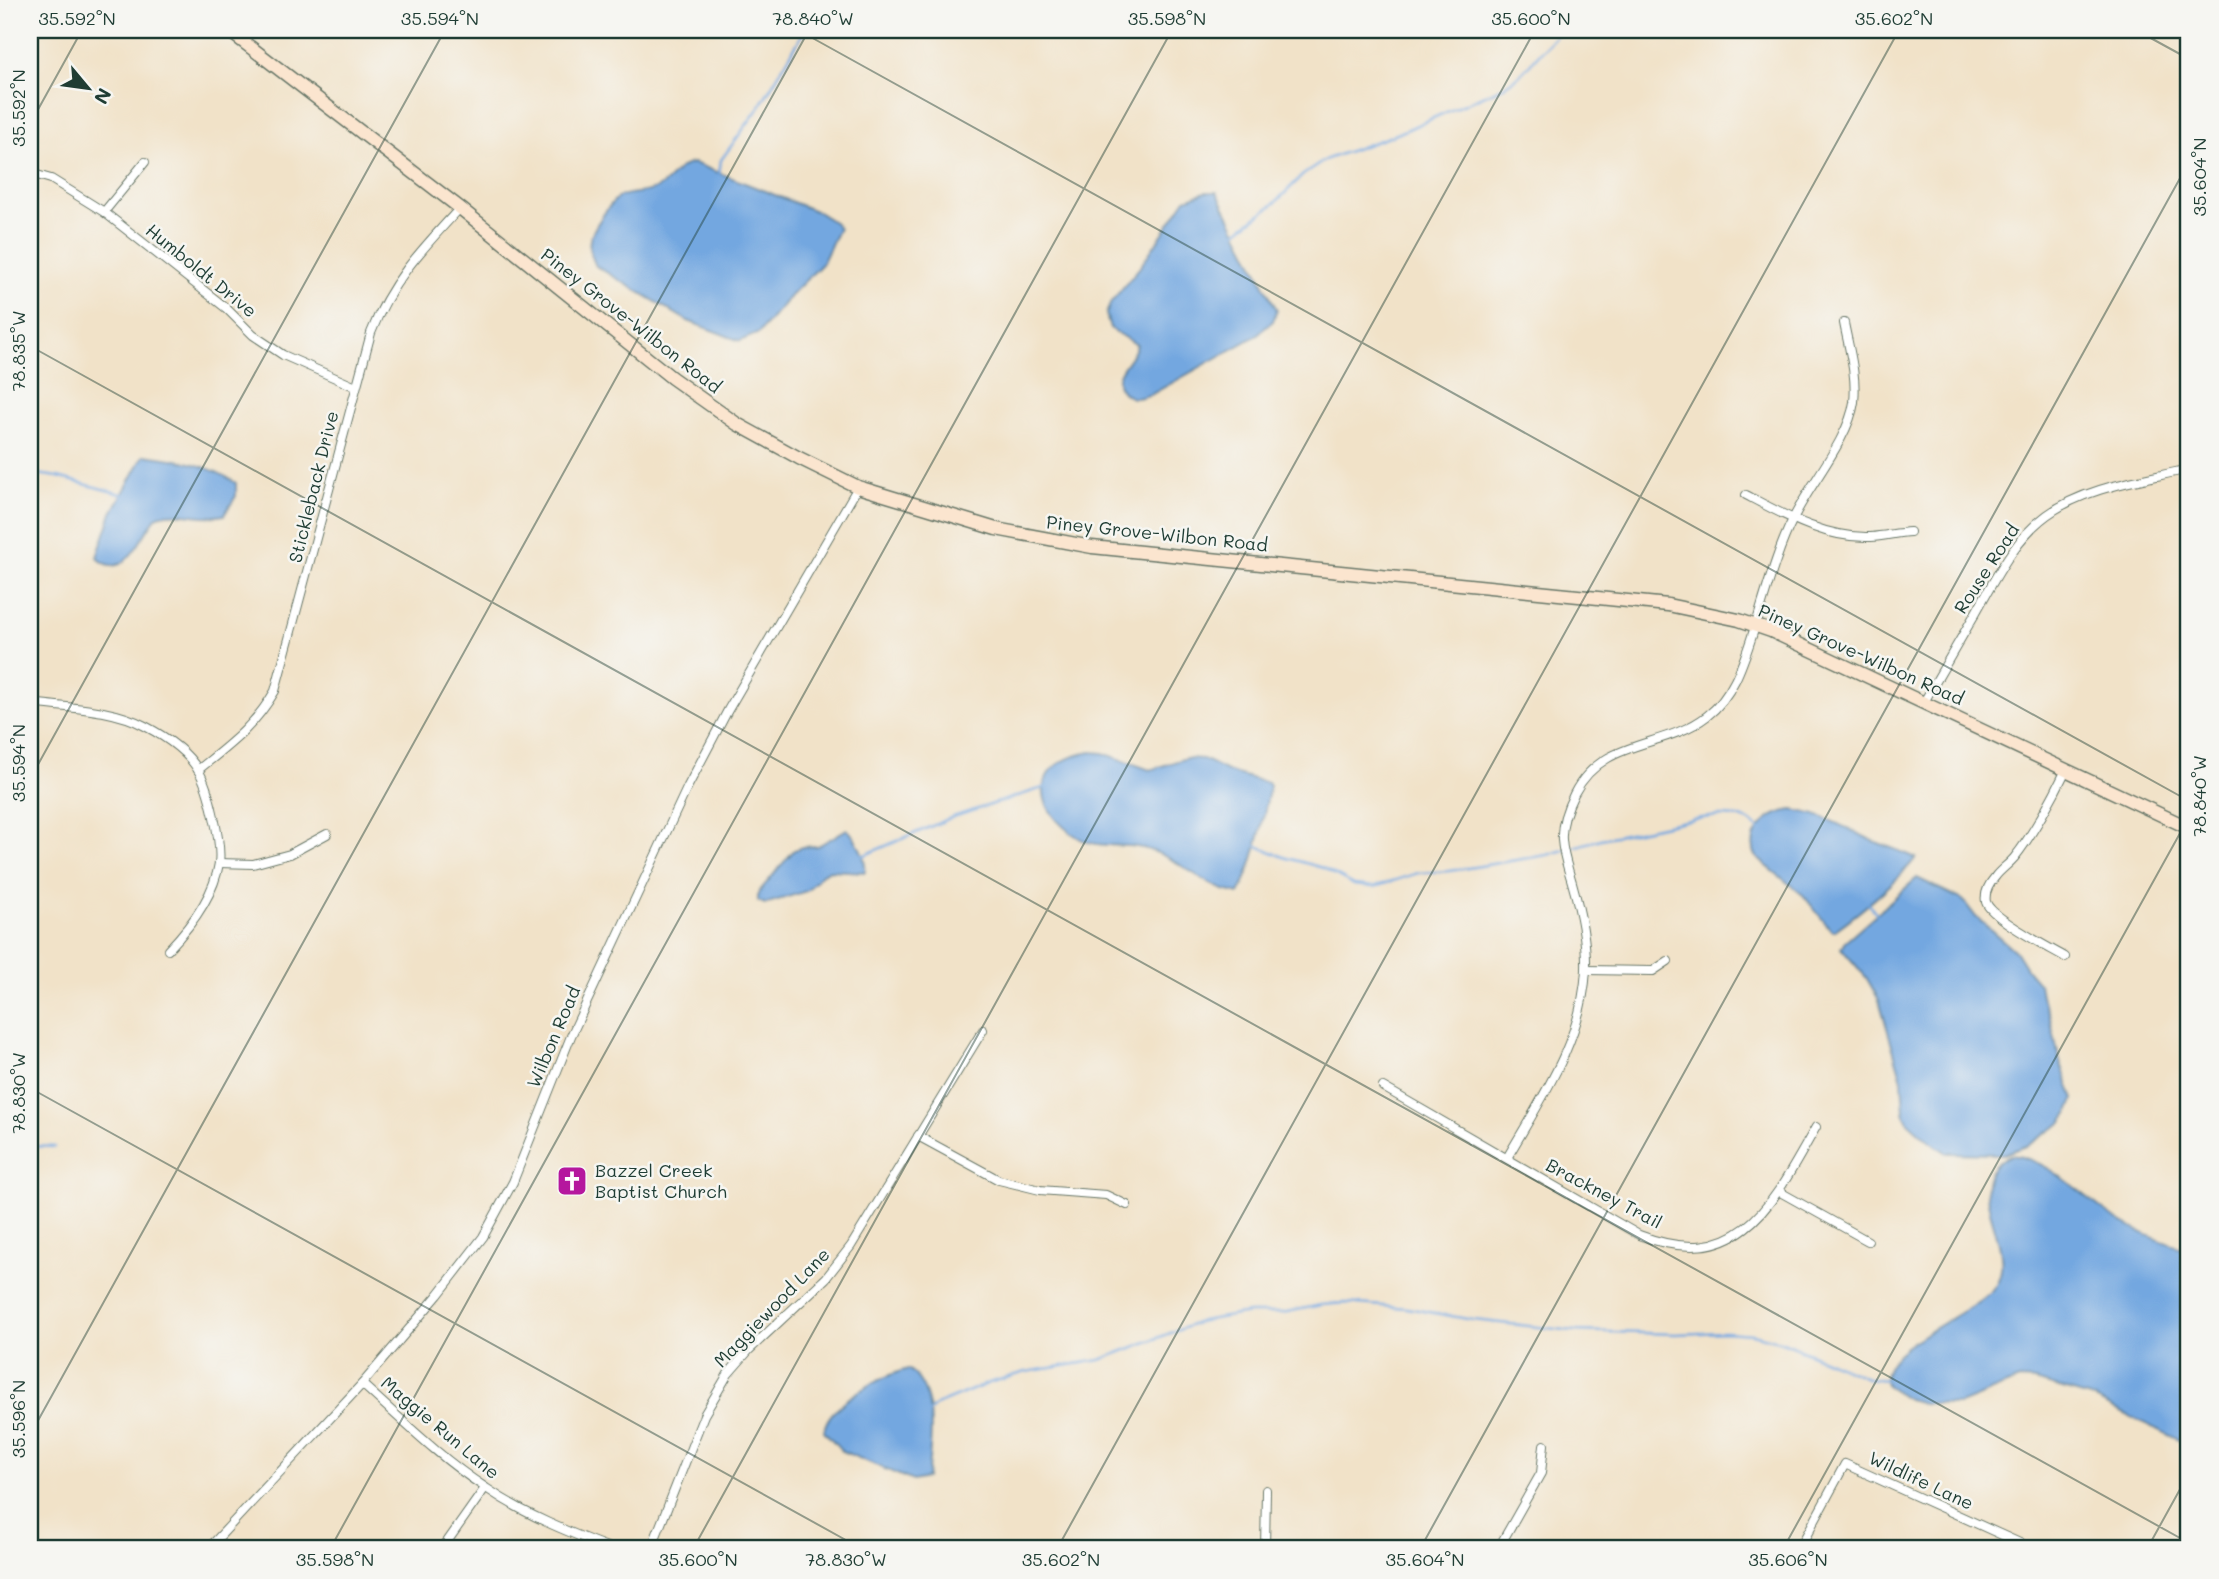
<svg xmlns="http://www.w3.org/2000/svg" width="2219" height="1579" viewBox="0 0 2219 1579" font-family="Mali,sans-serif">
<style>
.water{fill:#73a7e0;stroke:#49728a;stroke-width:2}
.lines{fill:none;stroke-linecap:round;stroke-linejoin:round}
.stream{stroke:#73a7e0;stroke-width:2.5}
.street-casing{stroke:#687768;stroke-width:10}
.secondary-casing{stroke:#687768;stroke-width:15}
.street{stroke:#fff;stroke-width:8}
.secondary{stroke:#fbe5cf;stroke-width:12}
.ticks{fill:none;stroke:#1f3d34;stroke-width:2;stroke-opacity:0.45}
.labels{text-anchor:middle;stroke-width:5;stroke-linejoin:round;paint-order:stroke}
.street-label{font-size:18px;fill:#1f3d34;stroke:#f6f6f2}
.poi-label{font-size:18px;fill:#1f3d34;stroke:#f6f6f2;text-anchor:start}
.neatline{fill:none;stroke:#1f3d34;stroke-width:2.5}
.ticks-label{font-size:18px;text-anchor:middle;fill:#1f3d34}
</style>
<rect width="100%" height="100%" fill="#f6f6f2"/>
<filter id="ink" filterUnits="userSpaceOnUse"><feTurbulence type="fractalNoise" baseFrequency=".0143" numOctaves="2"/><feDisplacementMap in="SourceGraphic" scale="14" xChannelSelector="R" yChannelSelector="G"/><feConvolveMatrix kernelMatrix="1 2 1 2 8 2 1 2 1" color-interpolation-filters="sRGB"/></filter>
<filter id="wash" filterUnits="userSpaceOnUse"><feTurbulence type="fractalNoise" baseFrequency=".00686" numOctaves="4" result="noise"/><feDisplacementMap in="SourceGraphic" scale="28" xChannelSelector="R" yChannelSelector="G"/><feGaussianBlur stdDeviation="1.57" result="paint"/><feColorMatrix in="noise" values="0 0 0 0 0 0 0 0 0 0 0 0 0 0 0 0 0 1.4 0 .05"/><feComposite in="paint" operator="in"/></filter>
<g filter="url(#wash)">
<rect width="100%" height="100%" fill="#f1e2c8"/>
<g class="water">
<path d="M694,163l124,49 17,11 4,5 -17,36 -30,30 -33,39 -19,8 -52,-20 -92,-55c-4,-8 -8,-17 -6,-26 2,-10 22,-41 31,-44 12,-4 26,-2 38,-9 15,-8 15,-21 35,-24z"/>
<path d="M1205,192h12l60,118 -4,11 -19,16 -102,57c-9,3 -19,7 -27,0 -20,-17 8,-33 12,-49l-27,-17 -4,-14 5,-12 29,-35 46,-68z"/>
<path d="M144,455c33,4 65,9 92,28v13l-12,19c-23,5 -44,-6 -66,1 -15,13 -32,71 -61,41l15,-44z"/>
<path d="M1091,752l12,1 47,17 36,-12 17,1 26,13 39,11 2,2c-8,37 -14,76 -31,109 -6,-2 -14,-3 -20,-6 -28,-13 -50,-36 -82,-41 -18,-3 -42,1 -58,-9 -48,-29 -50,-76 12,-86z"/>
<path d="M1792,810c27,3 48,15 73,27 16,8 34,13 51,21 -23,27 -53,52 -82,73l-3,-1 -28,-35 -46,-37c-13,-24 13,-46 35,-48z"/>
<path d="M847,829c10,9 20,31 18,43l-35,-2 -8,4 -15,17 -42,13 -7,-3v-8l36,-43 8,-3 16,-1z"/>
<path d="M1917,878l46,22 13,17 39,34 12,19 12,14 2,12 8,17 11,49 14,37 -5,13 -9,12 -32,21 -24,9 -57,-1 -18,-12 -21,-19 -4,-10 -2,-32 -23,-80 -13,-23 -25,-29 3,-6z"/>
<path d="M2011,1155c39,5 67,37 98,59 24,17 53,28 80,36v195l-99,-48 -55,-16 -16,-1 -59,24 -37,-1 -15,-4 -22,-14c-11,-40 88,-69 109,-99 27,-40 -43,-106 16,-131z"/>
<path d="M908,1369c31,23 23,74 19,109l-14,3 -71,-30 -18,-20c3,-27 59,-56 84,-62z"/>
</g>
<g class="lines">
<g class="stream">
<path d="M719,174l2,-14 37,-51 47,-79"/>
<path d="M1236,232l39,-29 28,-28 24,-16 70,-25 106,-47 16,-11 42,-46"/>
<path d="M30,473l28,4 67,18"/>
<path d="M1255,845l29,12 39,11 31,17 20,2 44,-14 32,-2 97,-16 54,-16 93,-20 25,-3 19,1 11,4 11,9"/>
<path d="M860,857l93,-40 93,-30"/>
<path d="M1867,902l12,14"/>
<path d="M30,1146l25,1"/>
<path d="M928,1414l8,-9 53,-22 37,-11 74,-12 102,-39 46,-8h34l39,-8 25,-2 61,5 66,12 102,11 101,3 49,-2 27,2 28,7 87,37 21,2"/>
</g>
</g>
</g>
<g filter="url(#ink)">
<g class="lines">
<g class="street-casing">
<g id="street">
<path d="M30,173l21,6 53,33 122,96 27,27 30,20 73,32"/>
<path d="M104,212l41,-50"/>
<path d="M1746,495c38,20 80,44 125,42 13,-1 26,-4 39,-5"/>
<path d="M1924,702c17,-29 34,-59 51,-88 20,-35 39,-75 72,-99 40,-29 96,-35 142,-46"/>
<path d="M30,703c37,5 82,5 115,23 19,10 42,25 53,44 11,17 24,74 21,93 -5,34 -29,64 -51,87"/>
<path d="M198,770c32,-26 56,-43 77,-79l96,-358c20,-52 52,-85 89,-125"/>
<path d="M219,863l34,1 37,-10 37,-20"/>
<path d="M2065,957c-17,-10 -74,-39 -79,-55 -2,-10 3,-18 9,-25 5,-7 13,-12 19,-19 18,-22 40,-63 52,-88"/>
<path d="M1586,970l67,1 15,-10"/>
<path d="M1383,1087l256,148c102,39 134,-32 177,-108"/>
<path d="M918,1136l81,44 41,10 66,5 21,10"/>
<path d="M1507,1158c34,-59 75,-117 79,-188 1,-28 -5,-56 -13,-84 -4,-15 -10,-30 -11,-46 -1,-15 5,-32 12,-46 29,-57 89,-44 133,-78 29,-22 38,-60 49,-92 10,-32 22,-76 37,-105 16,-34 56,-80 61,-117 3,-27 -5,-53 -10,-79"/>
<path d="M1780,1192l88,49"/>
<path d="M362,1384c40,36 79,75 124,104 39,27 82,44 126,61"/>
<path d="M208,1549l154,-165 76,-89 45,-58 30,-55 58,-146 117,-250 40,-76 130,-223"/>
<path d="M442,1549l43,-61"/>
<path d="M651,1549l53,-134 24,-41 21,-24 77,-72 25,-32 132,-216"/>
<path d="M1265,1549l1,-59"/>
<path d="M1498,1549l43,-76 3,-28"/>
<path d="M1799,1549l46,-85 188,85"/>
</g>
</g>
<g class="secondary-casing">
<path id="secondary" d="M228,30l232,178 212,170 65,46 62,34 59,29 138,42 96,18 576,58 71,15 32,11 418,197"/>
</g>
<use href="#street" class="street"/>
<use href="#secondary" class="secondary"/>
</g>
</g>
<path class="ticks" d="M798,30l1391,771M2136,30l53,29M30,124l52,-94M30,346l2159,1197M30,779l415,-749M30,1088l832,461M30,1435l779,-1405M330,1549l842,-1519M693,1549l842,-1519M1057,1549l842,-1519M1420,1549l769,-1387M1783,1549l406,-732M2147,1549l42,-76"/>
<defs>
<g id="church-square" transform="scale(1.575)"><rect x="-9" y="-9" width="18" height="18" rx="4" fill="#b5179e" stroke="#f6f6f2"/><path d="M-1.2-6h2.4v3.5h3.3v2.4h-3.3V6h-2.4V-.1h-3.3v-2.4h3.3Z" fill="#fff"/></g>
</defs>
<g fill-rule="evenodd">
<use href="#church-square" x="572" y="1181"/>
</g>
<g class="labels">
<g class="street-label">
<text transform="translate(201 271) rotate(39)" y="6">Humboldt Drive</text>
<text transform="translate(631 321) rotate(38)" y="6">Piney Grove-Wilbon Road</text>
<text transform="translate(314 487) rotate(-76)" y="6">Stickleback Drive</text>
<text transform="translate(1157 534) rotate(6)" y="6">Piney Grove-Wilbon Road</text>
<text transform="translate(1987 569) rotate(-57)" y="6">Rouse Road</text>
<text transform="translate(1861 655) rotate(24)" y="6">Piney Grove-Wilbon Road</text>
<text transform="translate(554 1037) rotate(-67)" y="6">Wilbon Road</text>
<text transform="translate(1604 1194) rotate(28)" y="6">Brackney Trail</text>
<text transform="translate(772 1308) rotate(-46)" y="6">Maggiewood Lane</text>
<text transform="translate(440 1428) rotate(40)" y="6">Maggie Run Lane</text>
<text transform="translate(1921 1481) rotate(25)" y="6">Wildlife Lane</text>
</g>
<g class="poi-label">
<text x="595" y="1177">Bazzel Creek<tspan x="595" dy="21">Baptist Church</tspan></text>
</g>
</g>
<rect width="2219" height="1579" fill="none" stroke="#f6f6f2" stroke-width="77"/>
<g transform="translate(88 88) rotate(119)" stroke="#f6f6f2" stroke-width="5" paint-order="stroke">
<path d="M0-5L12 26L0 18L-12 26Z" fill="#1f3d34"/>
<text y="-10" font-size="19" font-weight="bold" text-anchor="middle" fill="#1f3d34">N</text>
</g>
<rect x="38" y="38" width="2142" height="1502" class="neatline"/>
<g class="ticks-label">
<text x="77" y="25">35.592°N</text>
<text x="440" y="25">35.594°N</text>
<text x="813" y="25">78.840°W</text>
<text x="1167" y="25">35.598°N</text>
<text x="1531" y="25">35.600°N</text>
<text x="1894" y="25">35.602°N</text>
<text transform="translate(19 108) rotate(-90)" y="6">35.592°N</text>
<text transform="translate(2200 177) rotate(-90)" y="6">35.604°N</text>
<text transform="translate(19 351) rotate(-90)" y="6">78.835°W</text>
<text transform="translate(19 763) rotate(-90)" y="6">35.594°N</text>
<text transform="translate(2200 796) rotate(-90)" y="6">78.840°W</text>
<text transform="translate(19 1093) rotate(-90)" y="6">78.830°W</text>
<text transform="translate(19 1419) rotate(-90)" y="6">35.596°N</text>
<text x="335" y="1566">35.598°N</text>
<text x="698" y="1566">35.600°N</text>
<text x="846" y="1566">78.830°W</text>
<text x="1061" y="1566">35.602°N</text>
<text x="1425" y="1566">35.604°N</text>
<text x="1788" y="1566">35.606°N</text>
</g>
</svg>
